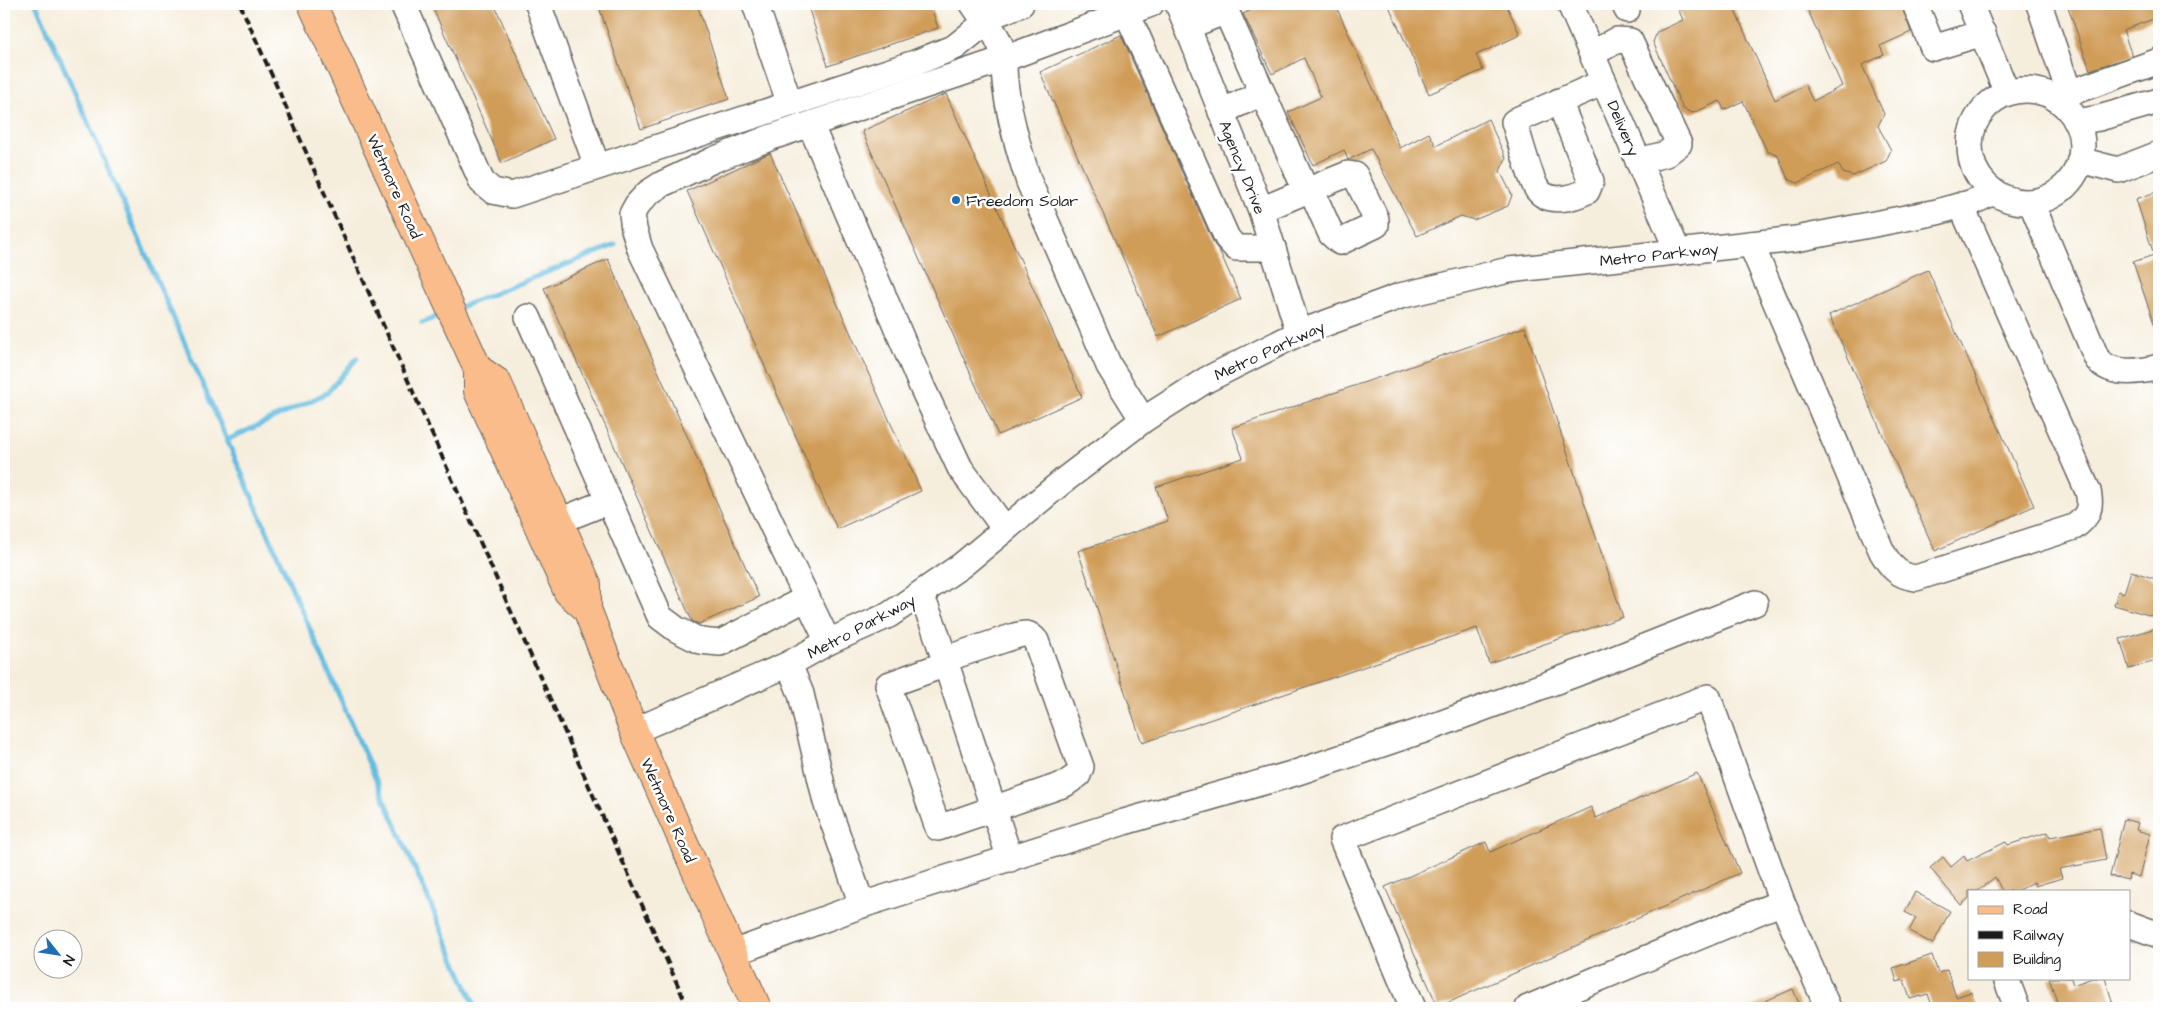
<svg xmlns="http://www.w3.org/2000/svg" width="2163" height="1012" viewBox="0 0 2163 1012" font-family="'Architects Daughter',sans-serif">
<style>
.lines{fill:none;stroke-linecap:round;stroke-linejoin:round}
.stream{stroke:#62bce0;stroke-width:5}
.building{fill:#d09d58}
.minor-casing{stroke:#686660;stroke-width:28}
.major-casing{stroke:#686660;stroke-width:30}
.minor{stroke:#fff;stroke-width:25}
.major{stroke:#fabc8b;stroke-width:28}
.rail{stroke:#1c1c1c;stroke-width:4;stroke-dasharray:8 4;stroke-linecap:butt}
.poi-dot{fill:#1f6fb2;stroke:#fff;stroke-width:2}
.labels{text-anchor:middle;stroke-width:5;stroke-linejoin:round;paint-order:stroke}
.street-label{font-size:16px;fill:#1c1c1c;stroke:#fff}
.poi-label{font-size:16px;fill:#1c1c1c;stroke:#fff;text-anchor:start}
</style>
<rect width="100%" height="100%" fill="#fff"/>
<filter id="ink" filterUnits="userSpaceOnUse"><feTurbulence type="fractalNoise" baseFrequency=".02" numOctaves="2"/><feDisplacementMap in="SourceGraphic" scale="10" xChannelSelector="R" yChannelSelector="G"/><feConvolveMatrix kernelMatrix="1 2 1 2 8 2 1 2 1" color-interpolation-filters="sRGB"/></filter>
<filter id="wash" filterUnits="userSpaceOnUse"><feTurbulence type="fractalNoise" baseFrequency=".0096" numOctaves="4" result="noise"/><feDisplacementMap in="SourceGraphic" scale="20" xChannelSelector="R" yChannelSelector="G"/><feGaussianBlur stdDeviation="1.12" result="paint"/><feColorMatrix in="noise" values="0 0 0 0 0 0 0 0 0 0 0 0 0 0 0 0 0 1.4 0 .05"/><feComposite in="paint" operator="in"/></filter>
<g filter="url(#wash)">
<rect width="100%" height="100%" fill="#f6eedd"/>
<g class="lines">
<g class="stream">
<path d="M36,4l440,1004"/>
<path d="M458,308l157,-63"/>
<path d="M422,323l21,-9"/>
<path d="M227,440l100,-47 30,-35"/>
</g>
</g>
<g id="blocks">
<g class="building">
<path d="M431,4h63l60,135 -52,24z"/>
<path d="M598,4h99l32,95 -88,30z"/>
<path d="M807,4h123l8,24 -110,38z"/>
<path d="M1265,4h70l65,144 29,-15 7,13 52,-27 18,39 -6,13 12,24 -4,11 -34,14 -13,-4 -44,20 -46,-87 -23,11 -4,-10 -31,15 -25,-53 33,-15 -17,-39 -32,16 -29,-60z"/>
<path d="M1388,4h118l14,31 -44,20 7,15 -54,24z"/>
<path d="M1676,4h56l43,96 30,-15 8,16 29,-15 -37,-82h96l10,28 -31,14 4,9 -22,10 22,49 -6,12 13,24 -5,11 -33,15 -10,-3 -5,-9 -40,19 -10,-4 -10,-23 -11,-5 -24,-50 -19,9 -4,-9 -27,12 -10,-4 -30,-67 4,-10 26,-12z"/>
<path d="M2067,4h92v13l-36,13 9,26 -42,14z"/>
<path d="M1121,35l93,209 6,8 21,47 -83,38 -118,-265z"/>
<path d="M946,94l136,303 -84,38 -136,-304z"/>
<path d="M770,153l151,338 -84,38 -150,-338z"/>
<path d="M2159,191v141h-2l-24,-70 21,-7 -18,-56z"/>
<path d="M608,259l151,338 -60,27 -7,-3 -148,-333z"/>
<path d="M1928,270l106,236 -99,45 -106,-236z"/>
<path d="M1525,327l98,290 -134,46 -12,-35 -335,115 -64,-192 90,-30 -12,-34 87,-29 -11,-30z"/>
<path d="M2131,571l28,9v38l-45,-13 4,-14 6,2z"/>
<path d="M2159,627v33l-30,9 -9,-30z"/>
<path d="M1697,773l43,100 -302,134 -53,-120 101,-45 4,10 101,-45 5,11z"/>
<path d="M2124,819l14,4 -2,7 14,4 -11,43 -10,-3 -1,6 -18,-4z"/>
<path d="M2100,828l6,32 -47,9 3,9 -27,8 -1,-4 -18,9h-14l-7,-14 -17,14h-9v7l-8,7 -31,-37 13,-11 8,10 13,-11 3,5 39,-19 2,3 40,-13 2,5z"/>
<path d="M1915,892l35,19 -17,33 -24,-13 7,-13 -11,-6z"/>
<path d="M1932,955l6,18 9,-3 9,27 15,-5 6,16h-47l2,-2 -4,-12 -18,5 -6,-19 -7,2 -4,-14z"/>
<path d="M2049,978h22l2,7 19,-7h13l8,26 -11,4h-43z"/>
<path d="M1793,989l8,19h-52z"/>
</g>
</g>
</g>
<g filter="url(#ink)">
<use href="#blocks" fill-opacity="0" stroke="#686660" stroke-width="1"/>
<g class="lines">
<g class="minor-casing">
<g id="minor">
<path d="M403,4l79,178 11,9 19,4 403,-132 40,-16 41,-33 25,-10"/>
<path d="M538,4l59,162"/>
<path d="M755,4l35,100"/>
<path d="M1178,4l83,206 38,123"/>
<path d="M1570,4l108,248"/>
<path d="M1624,4l3,6"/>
<path d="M1915,4l18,44 50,-15"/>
<path d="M1970,4l37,89"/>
<path d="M2039,4l30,88"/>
<path d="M1127,13l100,225 9,10h37"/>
<path d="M1187,27l39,-16 80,180 -45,19"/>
<path d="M1592,54l25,-14 13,1 49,103 -13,10 -28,7"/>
<circle cx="2026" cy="146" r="56"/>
<path d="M2055,98l104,-37"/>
<path d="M1559,101l32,80 -4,10c-14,7 -38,14 -50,-2 -7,-10 -18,-53 -23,-67l5,-3 85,-37"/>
<path d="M1221,112l41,-19"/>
<path d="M2077,122l22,-4 60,-17"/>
<path d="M811,126l112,263 37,79 45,61"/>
<path d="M2080,160l38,10 41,-16"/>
<path d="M1306,191l42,-17 7,1 21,44v6l-36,17 -9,-8 -20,-45"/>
<path d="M2031,202l66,157c14,17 43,13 62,8"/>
<path d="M1751,244l131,308c9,15 16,24 34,26l158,-51c14,-10 18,-19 14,-36l-127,-286"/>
<path d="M528,317l132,300 16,12 24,12 20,2 87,-45"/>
<path d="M1143,420l-34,-54 -80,-184c-12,-37 -26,-85 -25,-123l147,-55"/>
<path d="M559,521l50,-20"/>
<path d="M921,595l13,32 76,232"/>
<path d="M828,642l-188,-393 -6,-20 -2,-15 5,-9 11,-12 14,-9 51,-24 59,-23 232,-78c-3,-24 -19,-36 -31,-55"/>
<path d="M945,659l70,-23c10,-3 14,-4 21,5l45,126 -3,8 -13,9 -127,44 -50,-143 58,-21"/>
<path d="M789,664l12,30 25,108 36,103"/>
<path d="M634,731l155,-67 39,-22 61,-27 73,-50 101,-84 80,-61 63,-40 93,-47 101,-37 109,-26 287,-31 141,-27 36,-10 20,-10"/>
<path d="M2129,924l30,11"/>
<path d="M733,953l129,-48 262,-83 171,-49 126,-42 157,-58 177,-70"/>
<path d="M2006,978l11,30"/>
<path d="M1413,1008l-71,-169 366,-142 74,205 46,106"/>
<path d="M1528,1008l254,-106"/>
</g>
</g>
<g class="major-casing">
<g id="major">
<path d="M312,4l166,365v22l90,201 19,17"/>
<path d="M478,369l19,13 90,202v25l47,122 123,277"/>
</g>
</g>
<use href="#minor" class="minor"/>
<use href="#major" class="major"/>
<path class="rail" d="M240,4l448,1004"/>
</g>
</g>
<circle class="poi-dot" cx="956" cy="200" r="5"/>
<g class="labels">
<g class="street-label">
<text transform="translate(1624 128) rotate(67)" y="6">Delivery</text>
<text transform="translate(1243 167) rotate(68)" y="6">Agency Drive</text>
<text transform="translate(395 186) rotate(66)" y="6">Wetmore Road</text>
<text transform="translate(1659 254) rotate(-6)" y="6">Metro Parkway</text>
<text transform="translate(1269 350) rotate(-25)" y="6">Metro Parkway</text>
<text transform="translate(861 626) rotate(-28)" y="6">Metro Parkway</text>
<text transform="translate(669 810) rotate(66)" y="6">Wetmore Road</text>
</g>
<g class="poi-label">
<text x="966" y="206">Freedom Solar</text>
</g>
</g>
<rect width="2163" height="1012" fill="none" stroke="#fff" stroke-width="20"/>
<rect x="1968" y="890" width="162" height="90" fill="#ffffff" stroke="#a4a4a4"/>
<rect x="1978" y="906" width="25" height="8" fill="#fabc8b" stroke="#a4a4a4"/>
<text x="2013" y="914" font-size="15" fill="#1c1c1c">Road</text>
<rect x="1978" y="931" width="25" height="8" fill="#1c1c1c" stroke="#a4a4a4"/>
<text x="2013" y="940" font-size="15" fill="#1c1c1c">Railway</text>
<rect x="1978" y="952" width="25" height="15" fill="#d09d58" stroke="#a4a4a4"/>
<text x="2013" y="964" font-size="15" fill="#1c1c1c">Building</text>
<g transform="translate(58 954) rotate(120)"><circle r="24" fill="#ffffff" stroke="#a4a4a4"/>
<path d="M0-4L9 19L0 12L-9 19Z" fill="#1f6fb2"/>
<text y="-8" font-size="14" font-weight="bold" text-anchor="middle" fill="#1c1c1c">N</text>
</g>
</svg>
